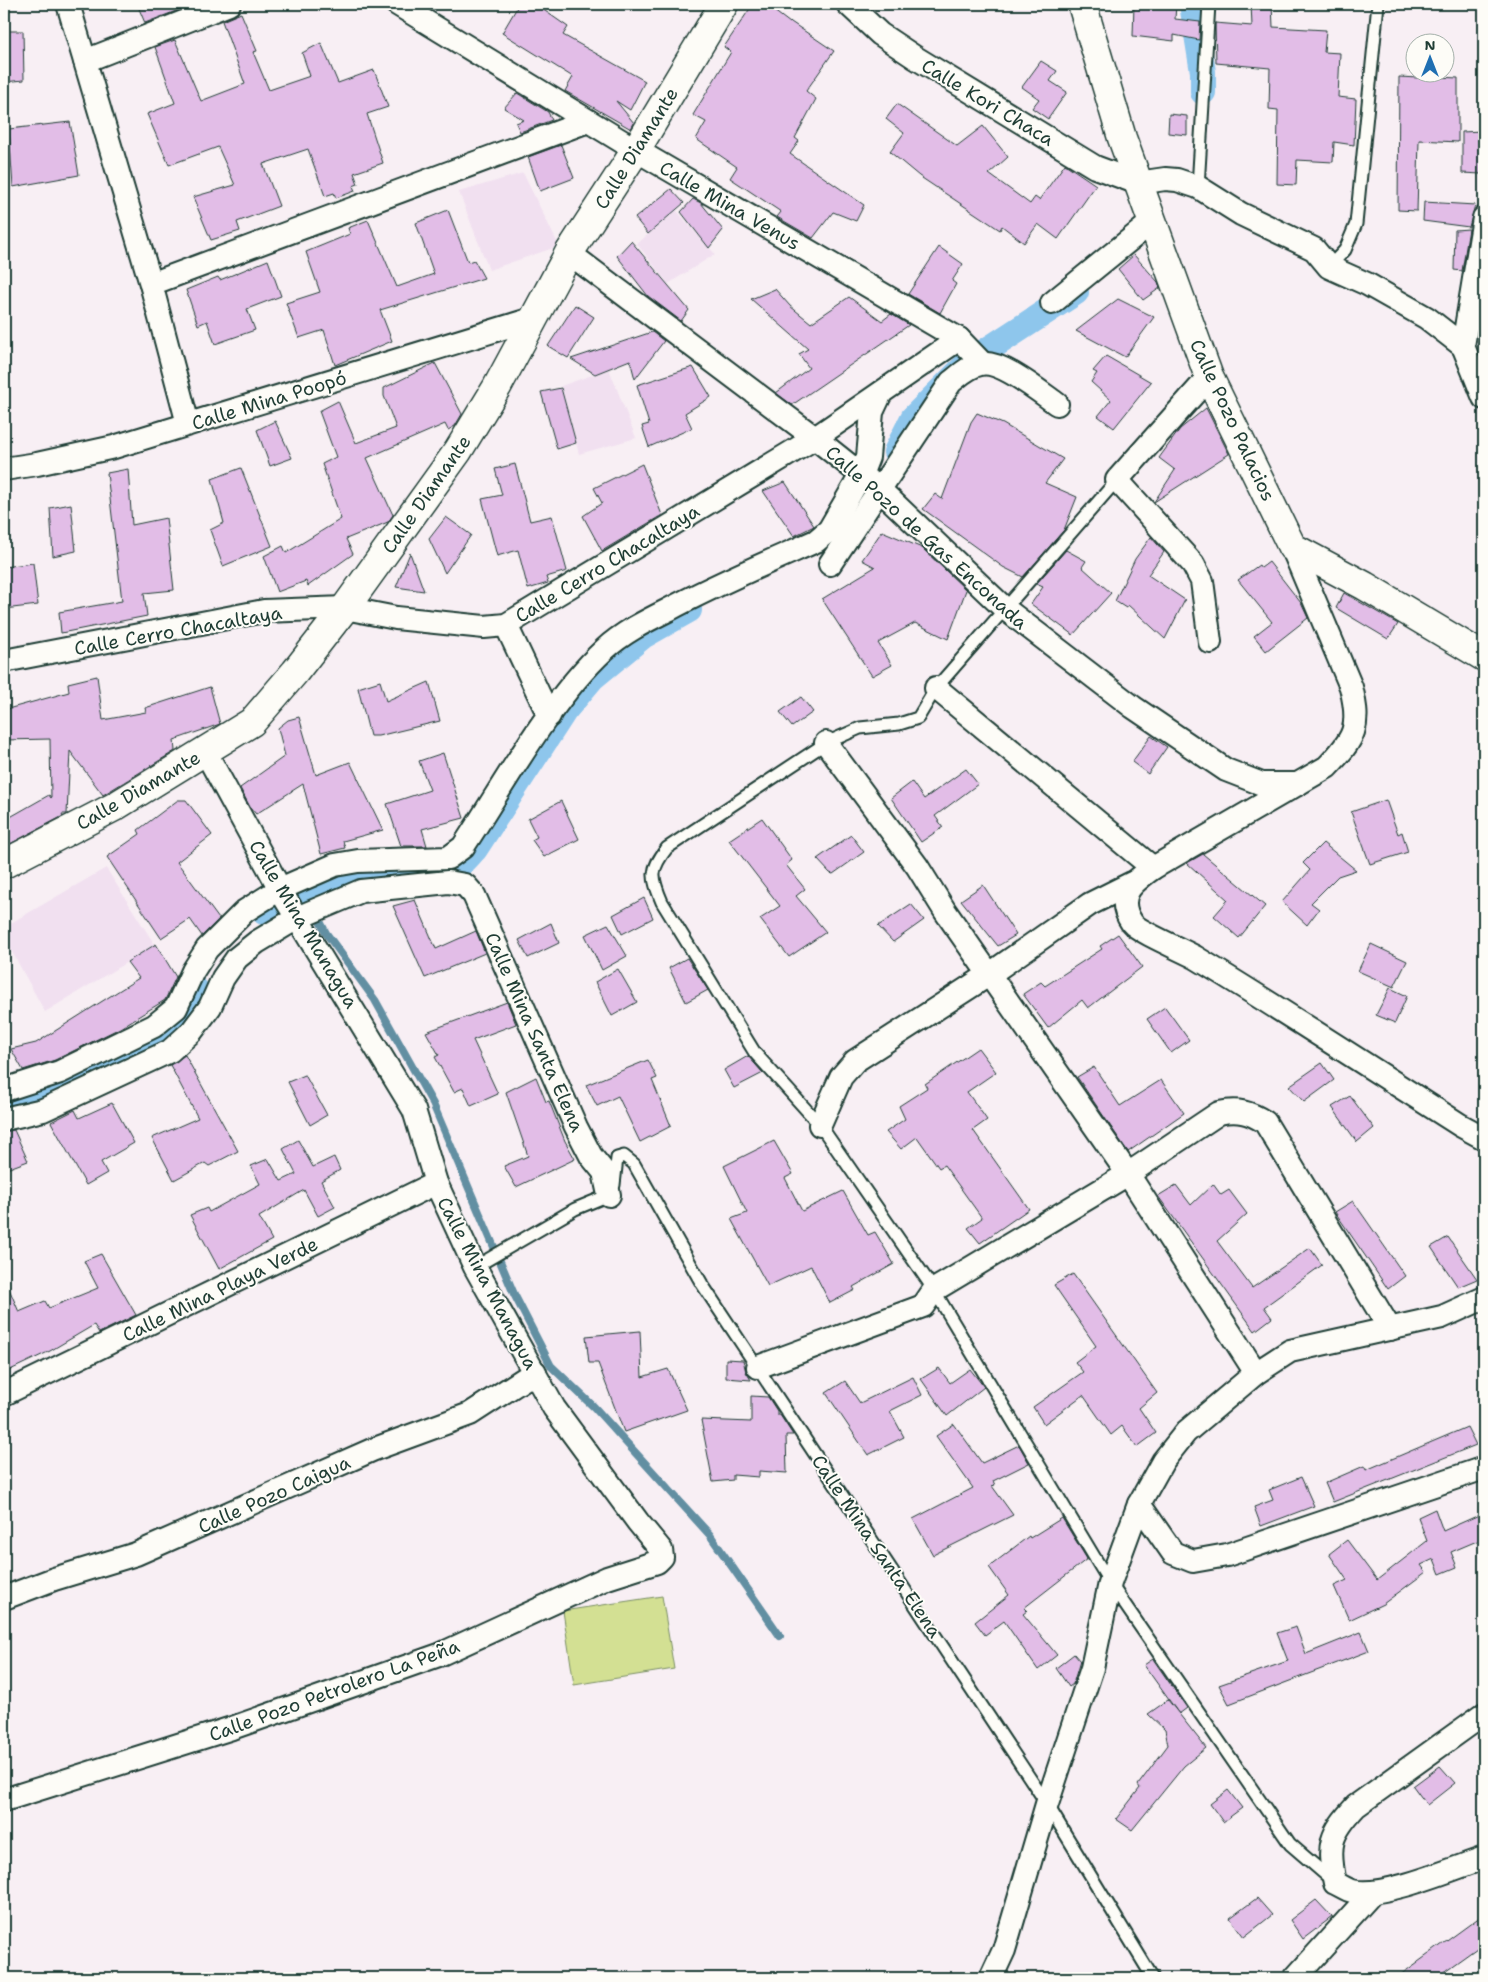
<svg xmlns="http://www.w3.org/2000/svg" width="1488" height="1982" viewBox="0 0 1488 1982" font-family="'Shantell Sans',sans-serif">
<style>
.built{fill:#f1e0f0}
.green{fill:#d3e093;stroke:#798e64}
.lines{fill:none;stroke-linecap:round;stroke-linejoin:round}
.stream{stroke:#628fa2;stroke-width:8}
.canal{stroke:#8ec6ec;stroke-width:26}
.building{fill:#e2bde7;stroke:#1f3d34}
.lane-casing{stroke:#1f3d34;stroke-width:15}
.street-casing{stroke:#1f3d34;stroke-width:26}
.secondary-casing{stroke:#1f3d34;stroke-width:31}
.lane{stroke:#fdfcf7;stroke-width:11}
.street{stroke:#fdfcf7;stroke-width:22}
.secondary{stroke:#fdfcf7;stroke-width:28}
.labels{text-anchor:middle;stroke-width:4;stroke-linejoin:round;paint-order:stroke}
.street-label{font-size:19px;fill:#1f3d34;stroke:#fdfcf7}
</style>
<rect width="100%" height="100%" fill="#f8eff4"/>
<filter id="ink" filterUnits="userSpaceOnUse"><feTurbulence type="fractalNoise" baseFrequency=".02" numOctaves="2"/><feDisplacementMap in="SourceGraphic" scale="10" xChannelSelector="R" yChannelSelector="G"/><feConvolveMatrix kernelMatrix="1 2 1 2 8 2 1 2 1" color-interpolation-filters="sRGB"/></filter>
<g filter="url(#ink)">
<g class="built">
<path d="M523,173l36,73 -70,24 -30,-78z"/>
<path d="M676,210l39,44 -47,30 -31,-40z"/>
<path d="M609,369l27,69 -57,16 -18,-68z"/>
<path d="M106,868l49,77 -110,67 -41,-75v-10z"/>
</g>
<path class="green" d="M662,1596l12,73 -100,16 -11,-74z"/>
<g class="lines">
<path class="stream" d="M304,890l22,43 49,67 58,104 81,190 37,72 43,41 116,128 70,101"/>
<g class="canal">
<path d="M1192,4l11,68v20"/>
<path d="M896,452l17,-34 56,-56 107,-70"/>
<path d="M264,912c28,-18 59,-34 92,-40 27,-5 82,8 103,-7 6,-4 11,-11 16,-16l90,-139 27,-32 51,-42 46,-26"/>
<path d="M4,1104l31,-8 130,-60 19,-21 12,-25"/>
</g>
</g>
<g class="building">
<path d="M137,4h57l-49,19z"/>
<path d="M519,4h16l33,23 -5,8 82,46 -15,29 -14,-9 18,22 -3,6 -66,-38 8,-14 -71,-44z"/>
<path d="M753,4h12l25,19 1,-1 43,29 -28,40 10,8 -21,39 4,3 -9,13 74,51 -8,16 -23,-9 -20,26 -36,-21 4,-5 -51,-34 7,-11 -41,-28 10,-17 -13,-7 38,-63 -7,-5z"/>
<path d="M1134,4h42l-1,15 25,3 -1,18 -25,-5v6l-41,-5z"/>
<path d="M1251,4h21l1,23 53,3 -2,22 16,1 -2,44 18,2 -2,46 -20,-3 -1,20 -36,-2 -1,25 -19,-1 1,-74 -9,-1 1,-41 -54,-5 -1,-40 37,3z"/>
<path d="M241,13l16,38 -4,1 16,38 41,-14 -8,-23 19,-10 17,40 36,-13 14,37 -21,7 16,49 -29,10 4,11 -5,2 2,5 -19,7 -2,-5 -9,3 -17,-47 -45,15 16,42 -42,16 3,9 -29,9 -18,-43 42,-12 -17,-38 -49,18 -22,-51 28,-11 -20,-56 20,-7 26,61 44,-17 -23,-63z"/>
<path d="M4,31h19l1,49 -20,2z"/>
<path d="M1041,61l16,10 -7,10 17,11 -19,27 -16,-11 7,-9 -17,-12z"/>
<path d="M1418,72h20l-1,5 21,1v64l-39,-2 -2,71 -19,-1 1,-133 19,1z"/>
<path d="M517,93l31,19 4,8 -32,12 -4,-9 8,-3 -20,-12z"/>
<path d="M897,104l60,42 26,-20 25,31 -19,17 41,30 5,-7 4,3 26,-36 31,21 -38,54 -20,-15 -14,19 -22,-17 -2,4 -81,-54 -29,-24 14,-19 -18,-14z"/>
<path d="M1169,114l18,2v19l-19,-2z"/>
<path d="M70,122l9,53 -66,12 -4,-58z"/>
<path d="M1482,131l-1,43 -19,-1v-41z"/>
<path d="M561,145l13,33 -34,13 -12,-34z"/>
<path d="M671,189l13,14 -36,31 -13,-16z"/>
<path d="M693,199l8,4 22,27 -14,18 -28,-36z"/>
<path d="M1424,202l51,3 -6,22 -46,-6z"/>
<path d="M448,210l20,52 6,-2 10,18 -104,32 12,31 -57,24 -11,-35 -25,8 -13,-35 34,-11 -14,-40 44,-18 -2,-6 20,-8 29,67 37,-13 -18,-51z"/>
<path d="M1469,229l-7,42 -8,-1 1,-40z"/>
<path d="M631,241l58,69 -8,11 -33,-25 -31,-40z"/>
<path d="M939,247l24,17 -11,17 4,3 -16,29 -32,-19z"/>
<path d="M1134,255l24,27 2,6 -17,12 -25,-31z"/>
<path d="M268,260l13,36 -34,13 8,21 -40,14 -8,-23 -9,4 -12,-35 32,-13 2,3z"/>
<path d="M775,289l15,17 21,17 38,-26 33,24 9,-7 18,11 -117,80 -16,-12 33,-25 -10,-14 9,-5 -57,-50z"/>
<path d="M1118,299l36,18 -29,40 -49,-26z"/>
<path d="M575,305l19,12 -26,41 -20,-12z"/>
<path d="M652,332l12,9 -29,38 -5,-19 -35,14 -24,-15z"/>
<path d="M1106,356l45,26 -37,46 -16,-12 13,-16 -20,-18 6,-9 -4,-2z"/>
<path d="M435,363l27,51 -7,12 -7,4 -3,-6 -78,34 26,57 -5,7 -42,17 7,15 -45,32 -2,-5 -29,11 -13,-36 19,-10 3,7 55,-34 -19,-55 14,-7 -17,-46 19,-10 18,42 40,-15 -12,-32v-8z"/>
<path d="M693,367l18,30 -26,16 7,15 -43,19 -7,-21 7,-2 -12,-39z"/>
<path d="M561,388l15,55 -19,6 -16,-57z"/>
<path d="M1206,408l23,46 -75,48 21,-32 -16,-12 21,-29z"/>
<path d="M977,413l26,11 60,35 -18,24 32,14 -13,33 -41,47 -20,-10 -80,-58 12,-15 7,5 29,-77z"/>
<path d="M275,421l17,37 -22,8 -13,-36z"/>
<path d="M515,464l15,57 22,-5 15,55 -21,6 2,6 -20,6 -10,-39 -21,6 -15,-57 20,-4 -7,-26z"/>
<path d="M642,464l20,51 -60,36 -19,-35 19,-13 -8,-15z"/>
<path d="M241,468l31,78 -49,20 -13,-36 14,-7 -12,-44z"/>
<path d="M128,469l4,56 34,-7 8,72 -30,3 3,23 -86,17 -2,-21 63,-11 -15,-128z"/>
<path d="M785,482l29,44 -20,10 -31,-45z"/>
<path d="M71,504l5,47 -23,5 -3,-48z"/>
<path d="M446,517l25,18 -26,38 -16,-34z"/>
<path d="M882,531l40,17 44,42 -18,49 -33,-16 -37,20 14,22 -20,11 -50,-77 53,-32 -13,-7z"/>
<path d="M1151,537l13,15 -16,23 37,25 -20,39 -37,-34 -2,3 -11,-7 20,-42z"/>
<path d="M1066,550l20,11 -4,6 29,26 -38,42 -42,-31 12,-17 -7,-3z"/>
<path d="M410,553l14,38 -28,-4z"/>
<path d="M1269,562l32,41 7,15 -42,33 -12,-15 18,-14 -34,-42 21,-15 2,3z"/>
<path d="M33,563l5,42 -34,4v-42z"/>
<path d="M1344,593l54,31 -10,15 -52,-31z"/>
<path d="M97,676l6,44 43,-8 -1,-4 65,-21 10,37 -46,16 1,11 -72,44 -33,-44 -3,63h-5l1,2 -55,29 -3,-25 44,-25 2,3 -1,-59 -46,1v-30l65,-18 -1,-9z"/>
<path d="M380,681l6,20 43,-19 11,39 -62,15h-8l-12,-48z"/>
<path d="M801,697l12,15 -21,15 -12,-15z"/>
<path d="M299,717l17,58 34,-13 33,68 -40,11 2,7 -24,6 -18,-70 -47,30 -6,-7 -10,-19 45,-32 -7,-28 10,-8z"/>
<path d="M1151,736l16,11 -19,27 -16,-12z"/>
<path d="M443,753l21,65 -42,11 5,17h-26l-14,-42 43,-14 -11,-29z"/>
<path d="M966,769l12,15 -43,32 8,11 -22,15 -30,-44 21,-16 12,17z"/>
<path d="M178,800h8l26,35 -35,27 42,57 -17,17 -12,-17 -29,19 -54,-81 33,-23 -2,-4z"/>
<path d="M1386,800l12,34 4,-2 6,20 -38,12 -19,-52z"/>
<path d="M561,801l18,38 -35,18 -12,-17 5,-3 -9,-18z"/>
<path d="M762,818l30,42 -6,5 19,24 -9,7 30,36 -37,25 -29,-38 20,-13 -51,-66z"/>
<path d="M851,835l13,17 -31,22 -3,-1 -13,-14z"/>
<path d="M1323,843l33,27 -18,6 -27,27 8,6 -12,16 -25,-23 28,-32 -7,-7z"/>
<path d="M1203,854l62,52 -26,32 -25,-22 14,-16 -41,-37z"/>
<path d="M983,885l33,50 -18,11 -37,-46z"/>
<path d="M644,898l9,20 -31,16 -9,-19z"/>
<path d="M415,900l21,49 40,-18 9,22 -60,25 -32,-72z"/>
<path d="M911,904l13,16 -31,22 -15,-16z"/>
<path d="M551,923l8,20 -31,15 -9,-18z"/>
<path d="M608,924l19,32 -25,14 -17,-35z"/>
<path d="M1118,934l24,33 -54,41 -6,-8 -34,28 -25,-34 18,-12 4,4 57,-37 -2,-3z"/>
<path d="M156,944l20,33 -11,23 -45,28 -65,32 -32,10 -12,-21 25,-6 103,-65 -12,-16z"/>
<path d="M1371,944l36,17 -13,26 -36,-16z"/>
<path d="M687,958l21,32 -22,12 -17,-34z"/>
<path d="M618,969l19,33 -25,14 -17,-34z"/>
<path d="M1390,988l17,8 -12,27 -19,-8z"/>
<path d="M507,1002l9,22 -43,16 25,54 -27,12 -8,-18 -9,4 -19,-35 4,-2 -13,-23z"/>
<path d="M1165,1007l24,33 -18,13 -24,-34z"/>
<path d="M978,1048l18,24 -29,20 20,28 -14,10 56,79 -49,34 -12,-15 14,-10 -38,-53 -5,3 -22,-31 -16,12 -15,-17 19,-13 -6,-13 28,-18 -2,-4z"/>
<path d="M185,1055l53,96 -29,15 -4,-3 -31,17 -22,-42 46,-20 -28,-53z"/>
<path d="M748,1056l15,17 -29,15 -10,-18z"/>
<path d="M648,1060l9,18 -5,2 19,46 -31,16 -22,-46 -21,10 -11,-21z"/>
<path d="M1322,1063l12,17 -30,22 -15,-16z"/>
<path d="M1094,1067l26,39 41,-26 23,33 -56,39 -51,-75z"/>
<path d="M305,1075l22,40 -17,10 -22,-43z"/>
<path d="M536,1077l10,25 3,-1 16,40 10,18 -59,28 -12,-21 24,-10 -22,-64z"/>
<path d="M1350,1096l24,32 -17,14 -25,-35z"/>
<path d="M112,1103l22,40 -33,19 6,11 -21,12 -35,-63 24,-12 4,8z"/>
<path d="M14,1130l14,31 -24,9v-38z"/>
<path d="M298,1140l15,27 21,-10 6,13 -19,11 14,26 -17,9 -14,-26 -45,27 13,23 -53,29 -29,-54 17,-7 2,4 51,-28 -9,-18 17,-7 13,22 15,-7 -13,-25z"/>
<path d="M774,1141l19,33 -8,4 17,33 41,-20 25,44 7,-3 19,32 -41,23 2,3 -25,13 -19,-37 -43,20 -37,-67 16,-6 -23,-47z"/>
<path d="M1213,1184l8,11 8,-5 18,24 -30,27 35,47 58,-40 12,17 -58,42 8,11 -17,13 -97,-135 18,-11 15,20z"/>
<path d="M1353,1201l52,75 -17,13 -53,-77z"/>
<path d="M1448,1237l29,42 -19,8 -27,-40z"/>
<path d="M101,1254l35,61 -37,18 -5,-8 -44,26 -46,22v-96l15,35 26,-11 4,7 49,-20 -14,-27z"/>
<path d="M1073,1274l84,119 -18,15 17,25 -19,14 -15,-21 -11,9 -28,-40 -39,29 -11,-17 50,-35 -8,-10 21,-16 -42,-61z"/>
<path d="M640,1331l2,46 26,-8 19,41 -63,22 -26,-69h-9l-3,-27z"/>
<path d="M726,1359l17,1 3,12 5,8 -25,-2z"/>
<path d="M939,1368l11,15 20,-14 14,18 -37,29 -26,-37z"/>
<path d="M913,1377l9,18 -32,16 14,26 -36,18 -42,-62 19,-12 15,22z"/>
<path d="M751,1396l17,1 9,14v4h3l13,20h-7l1,38 -28,-2v6l-26,-2v5l-20,2 -12,-62 50,2z"/>
<path d="M954,1424l28,39 37,-18 10,18 -36,18 2,4 -3,1 21,29 -80,40 -20,-36 60,-31 -37,-52z"/>
<path d="M1467,1427l9,18 -143,57 -8,-19 39,-17 2,4z"/>
<path d="M1301,1477l13,29 -53,20 -7,-19 19,-7 -4,-10z"/>
<path d="M1435,1509l8,22 36,-16 5,13v10l-33,14 6,15 -17,7 -6,-15 -13,6 5,7 -43,32 -34,16 -15,-34 13,-6 -18,-26 18,-14 30,40 50,-39 -9,-24z"/>
<path d="M1062,1518l25,41 -63,49 3,3 -4,3 34,41 -19,15 -34,-49 -19,14 -10,-13 34,-27 -20,-28 40,-31 1,2z"/>
<path d="M1296,1627l10,27 55,-22 8,19 -140,53 -10,-19 69,-24 -11,-28z"/>
<path d="M1074,1654l6,7 -7,23 -4,3 -13,-19z"/>
<path d="M1153,1659l34,49 -8,6 -35,-49z"/>
<path d="M1168,1700l38,48 -22,18 -52,64 -16,-11 24,-31 -2,-3 30,-40 -3,-15 -17,-16z"/>
<path d="M1440,1766l15,17 -28,22 -14,-19z"/>
<path d="M1228,1790l14,18 -19,14 -13,-18z"/>
<path d="M1257,1898l15,17 -28,22 -14,-19z"/>
<path d="M1316,1900l16,17 -29,22 -13,-19z"/>
<path d="M1484,1914v29l-49,35h-39z"/>
</g>
<g class="lines">
<g class="lane-casing">
<g id="lane">
<path d="M1198,187l11,-183"/>
<path d="M1329,267l16,-17 11,-26 22,-220"/>
<path d="M1117,480l-181,208 -18,30 -19,6 -39,4 -34,15 -159,105c-17,22 -16,28 -5,54l93,151 65,72 114,165 176,293 180,261 43,37"/>
<path d="M475,1267l100,-58 34,-14 5,-10 3,-27 7,-2 10,8 68,120 345,520 106,174"/>
</g>
</g>
<g class="street-casing">
<g id="street">
<path d="M68,4l83,280 37,140"/>
<path d="M397,4l239,146 323,189 23,24"/>
<path d="M848,4l32,30 36,24 179,109 43,16 27,-4 12,1 21,7 43,27 73,35 15,18 38,17 60,34 36,28"/>
<path d="M85,61l144,-57"/>
<path d="M1484,218l-21,128 21,52"/>
<path d="M569,253l246,185 64,51 125,119 129,99 93,63 36,14h36"/>
<path d="M151,284l437,-163"/>
<path d="M1052,303l101,-82"/>
<path d="M1209,377l-92,103 76,84 9,17 8,61"/>
<path d="M4,469l33,-5 77,-17 418,-128"/>
<path d="M1292,547l59,140c10,40 4,51 -24,80l-174,101c-20,14 -39,28 -21,55 6,8 50,27 63,34 89,54 177,112 265,168l24,13"/>
<path d="M830,564l121,-182c9,-7 18,-16 30,-18 20,-4 59,28 76,40"/>
<path d="M506,625l43,91"/>
<path d="M4,661l260,-50 81,-3 51,10 88,9 22,-2 309,-187 144,-99"/>
<path d="M936,688l217,180"/>
<path d="M826,743l91,123 28,45 183,263 128,199"/>
<path d="M4,1090l56,-18 94,-46 22,-18 17,-37 14,-22 38,-38 35,-22 55,-24 23,-4 90,-3 15,-11c41,-62 87,-147 141,-197 18,-17 42,-29 64,-40 48,-26 98,-47 148,-69l13,-11 32,-55 7,-18 4,-45 9,-19"/>
<path d="M4,1119l39,-9 127,-59 22,-20 18,-24 13,-29 14,-20 20,-16 40,-24 64,-27 87,-9 17,3 9,10 102,232 15,29 13,16 5,23"/>
<path d="M820,1125l21,-48 14,-16 135,-87 100,-70 42,-21"/>
<path d="M758,1367l165,-61 11,-16 194,-116 91,-61c19,-4 30,-1 46,9l125,207"/>
<path d="M4,1394l432,-211"/>
<path d="M1139,1504l34,49 20,8 34,-6 257,-87"/>
<path d="M4,1598l50,-19 82,-25 236,-104 98,-36 65,-42"/>
<path d="M1484,1714l-128,92c-26,28 -29,39 -21,77 5,2 12,7 17,8 30,8 102,-23 132,-33"/>
<path d="M4,1800l228,-72 207,-73 168,-77 50,-16 5,-5 -1,-7 -23,-28 -84,-114 -79,-141 -39,-84 -22,-73 -128,-210 -81,-149"/>
<path d="M991,1978l13,-28 43,-146 45,-136 18,-85 29,-79 24,-43 23,-29 70,-59 34,-22 152,-34 42,-19"/>
<path d="M1295,1978l78,-86"/>
</g>
</g>
<g class="secondary-casing">
<g id="secondary">
<path d="M1082,4l40,134 87,239 83,170 73,39 119,71"/>
<path d="M4,864l110,-57 138,-85 43,-50 50,-64 113,-157 39,-64 72,-134 67,-103 88,-146"/>
</g>
</g>
<use href="#lane" class="lane"/>
<use href="#street" class="street"/>
<use href="#secondary" class="secondary"/>
</g>
</g>
<g class="labels">
<g class="street-label">
<text transform="translate(988 102) rotate(31)" y="7">Calle Kori Chaca</text>
<text transform="translate(636 148) rotate(-58)" y="7">Calle Diamante</text>
<text transform="translate(730 205) rotate(30)" y="7">Calle Mina Venus</text>
<text transform="translate(269 400) rotate(-17)" y="7">Calle Mina Poopó</text>
<text transform="translate(1233 420) rotate(65)" y="7">Calle Pozo Palacios</text>
<text transform="translate(426 494) rotate(-55)" y="7">Calle Diamante</text>
<text transform="translate(927 537) rotate(42)" y="7">Calle Pozo de Gas Enconada</text>
<text transform="translate(607 563) rotate(-31)" y="7">Calle Cerro Chacaltaya</text>
<text transform="translate(178 630) rotate(-10)" y="7">Calle Cerro Chacaltaya</text>
<text transform="translate(138 790) rotate(-30)" y="7">Calle Diamante</text>
<text transform="translate(304 924) rotate(59)" y="7">Calle Mina Managua</text>
<text transform="translate(535 1032) rotate(66)" y="7">Calle Mina Santa Elena</text>
<text transform="translate(488 1283) rotate(62)" y="7">Calle Mina Managua</text>
<text transform="translate(220 1289) rotate(-26)" y="7">Calle Mina Playa Verde</text>
<text transform="translate(274 1494) rotate(-24)" y="7">Calle Pozo Caigua</text>
<text transform="translate(877 1546) rotate(56)" y="7">Calle Mina Santa Elena</text>
<text transform="translate(334 1690) rotate(-20)" y="7">Calle Pozo Petrolero La Peña</text>
</g>
</g>
<rect width="1488" height="1982" fill="none" stroke="#fdfcf7" stroke-width="20"/>
<rect x="10" y="10" width="1468" height="1962" fill="none" stroke="#1f3d34" stroke-width="2" filter="url(#ink)"/>
<g transform="translate(1430 58)"><circle r="24" fill="#fdfcf7" stroke="#a4b0a9"/>
<path d="M0-4L9 19L0 12L-9 19Z" fill="#1f6fb2"/>
<text y="-8" font-size="14" font-weight="bold" text-anchor="middle" fill="#1f3d34">N</text>
</g>
</svg>
